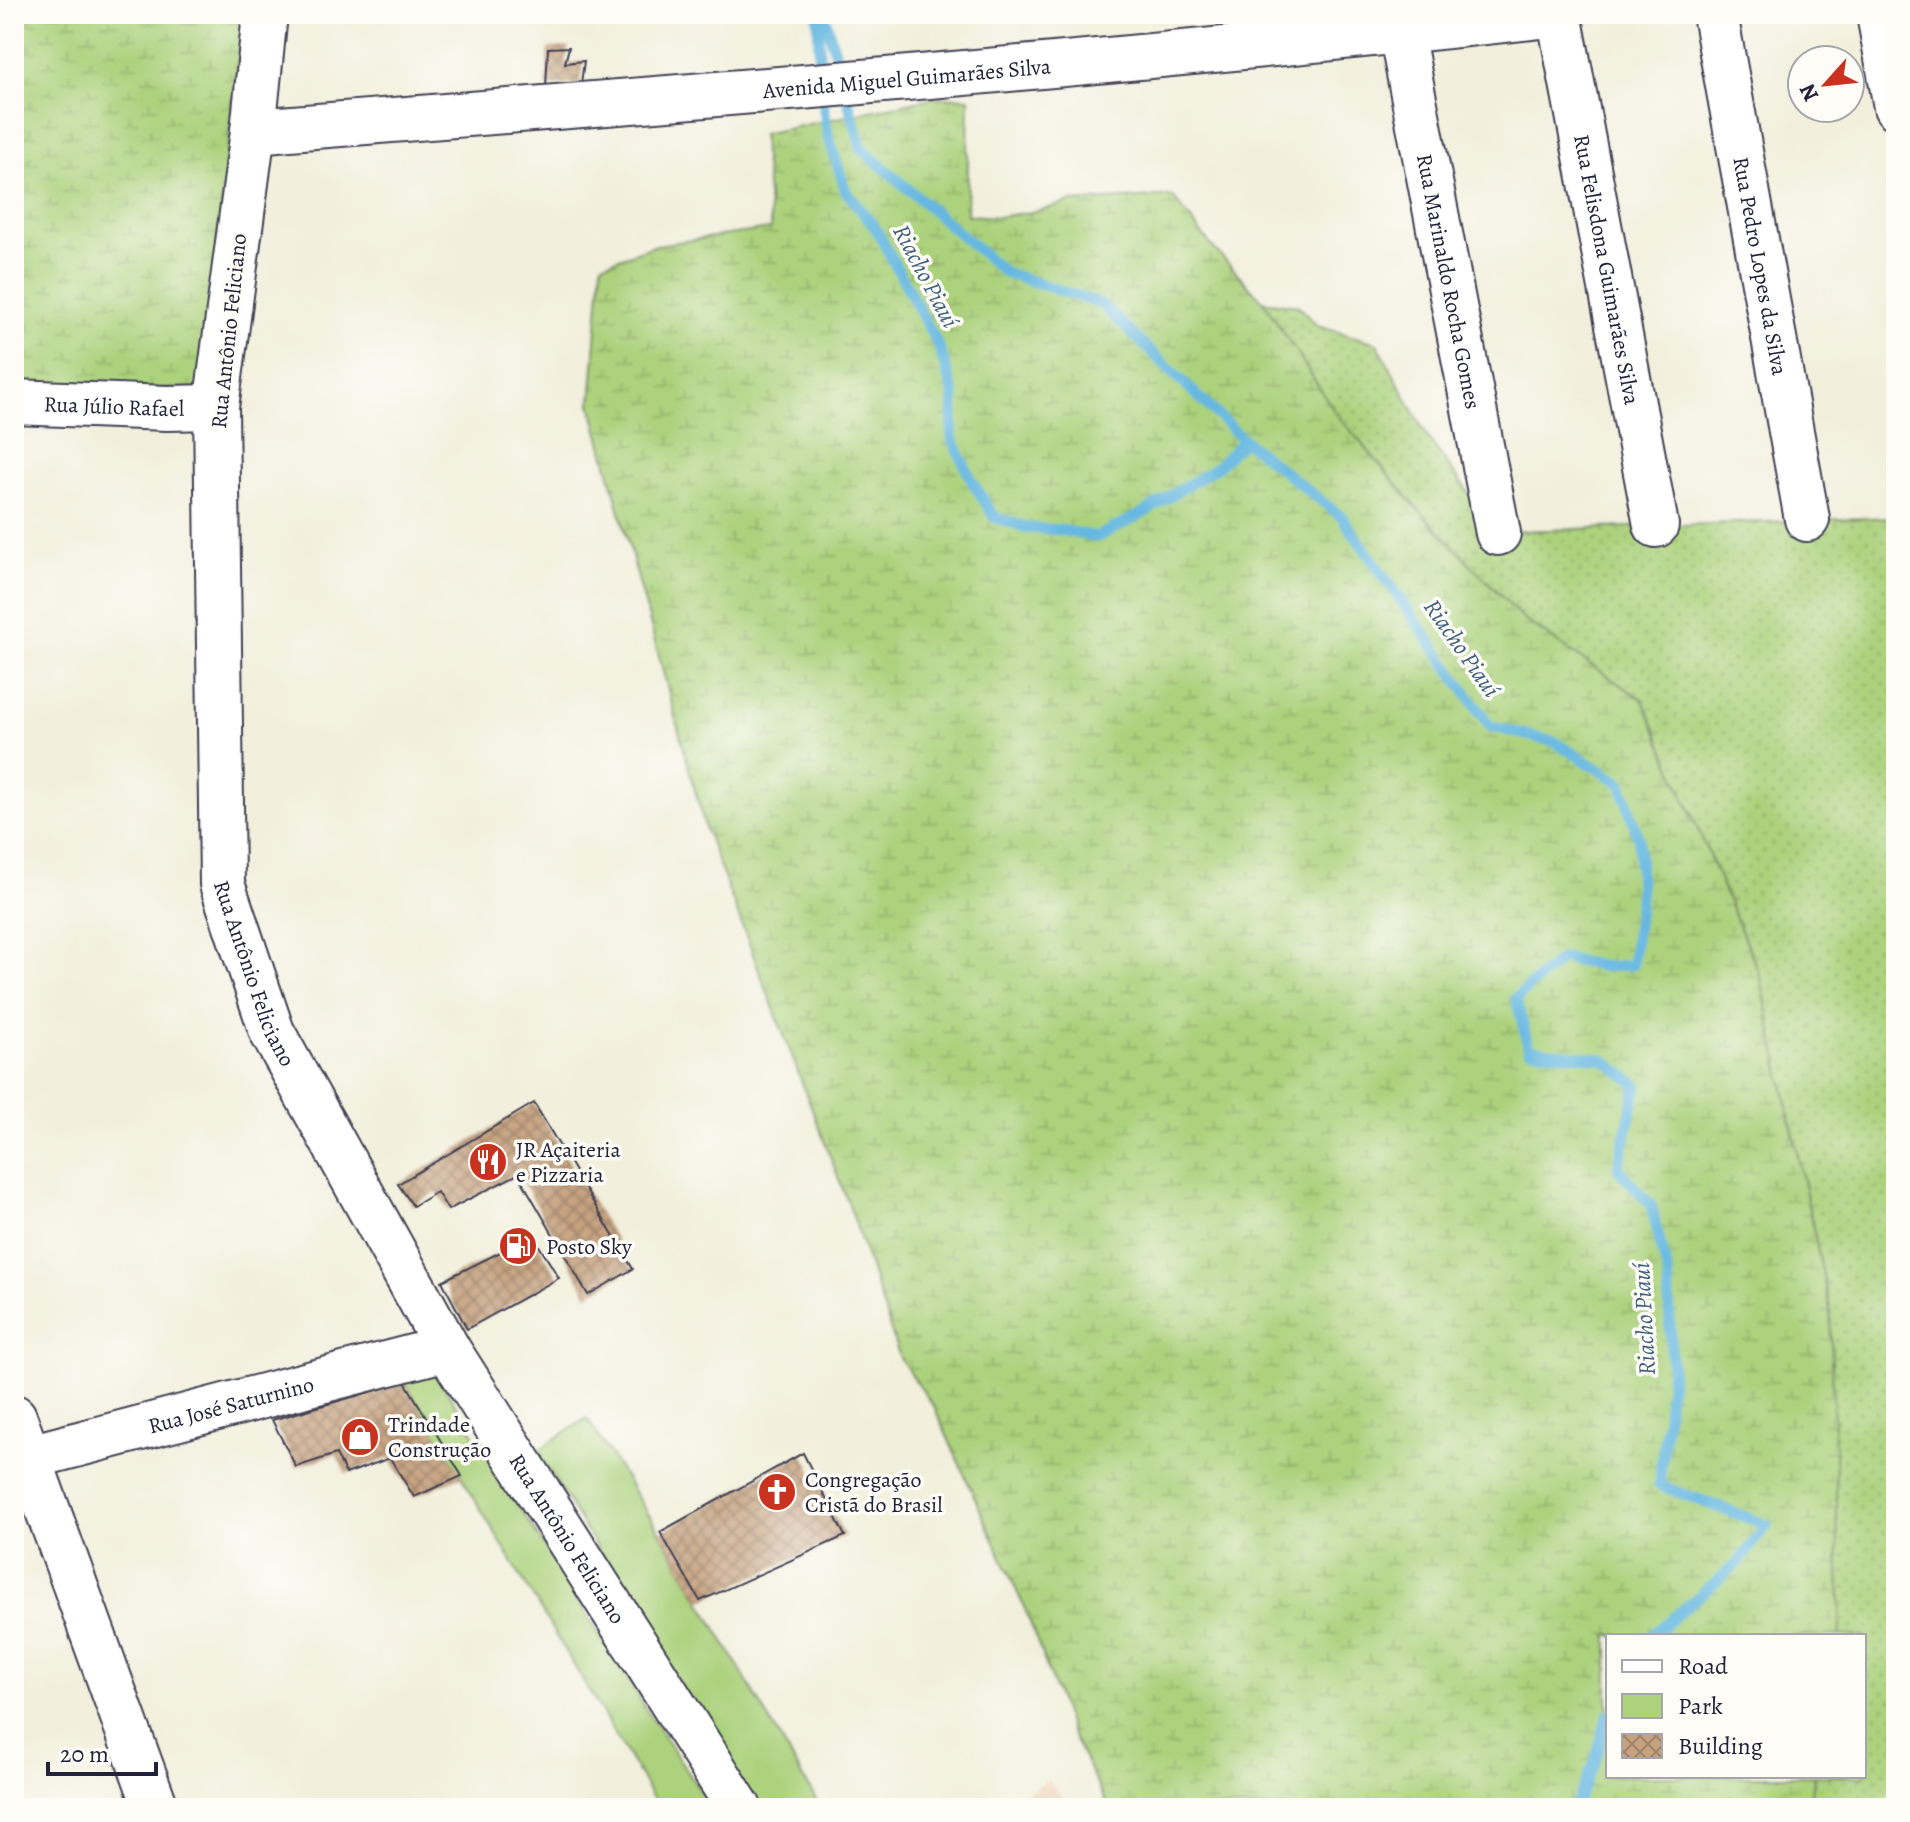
<svg xmlns="http://www.w3.org/2000/svg" width="1910" height="1822" viewBox="0 0 1910 1822" font-family="Alegreya,serif">
<style>
.built{fill:#f0d6bc}
.grass{fill:url(#grass-dots);stroke:#677a5c;stroke-width:2}
.wetland{fill:url(#wetland-marsh);stroke:#677a5c;stroke-width:2}
.green{fill:#acd27d;stroke:#677a5c;stroke-width:2}
.lines{fill:none;stroke-linecap:round;stroke-linejoin:round}
.stream{stroke:#66b8e1;stroke-width:11}
.building{fill:url(#building-cross-hatch)}
.minor-casing{stroke:#414153;stroke-width:48}
.major-casing{stroke:#414153;stroke-width:48}
.minor{stroke:#fff;stroke-width:44}
.major{stroke:#fff;stroke-width:44}
.labels{text-anchor:middle;stroke-width:7;stroke-linejoin:round;paint-order:stroke}
.street-label{font-size:22px;fill:#22223b;stroke:#fdfcf7}
.poi-label{font-size:22px;fill:#22223b;stroke:#fdfcf7;text-anchor:start}
.water-label{font-size:24px;font-style:italic;fill:#3d5e7d;stroke:#fdfcf7}
</style>
<defs>
<pattern id="grass-dots" width="8" height="8" patternUnits="userSpaceOnUse" patternTransform="scale(2)"><rect width="8" height="8" fill="#acd27d"/><path d="M2 2h.1M6 6h.1" fill="none" stroke="#94b46d" stroke-width="1.8" stroke-linecap="round"/></pattern>
<pattern id="wetland-marsh" width="20" height="14" patternUnits="userSpaceOnUse" patternTransform="scale(2)"><rect width="20" height="14" fill="#acd27d"/><path d="M1 5h8M5 5V1M11 12h8M15 12V8" fill="none" stroke="#94b46d"/></pattern>
<pattern id="building-cross-hatch" width="8" height="8" patternUnits="userSpaceOnUse" patternTransform="scale(2)"><rect width="8" height="8" fill="#c6a280"/><path d="M0 0l8 8M0 8l8-8" fill="none" stroke="#a0846a"/></pattern>
</defs>
<rect width="100%" height="100%" fill="#fdfcf7"/>
<filter id="ink" filterUnits="userSpaceOnUse"><feTurbulence type="fractalNoise" baseFrequency=".0125" numOctaves="2"/><feDisplacementMap in="SourceGraphic" scale="16" xChannelSelector="R" yChannelSelector="G"/><feConvolveMatrix kernelMatrix="1 2 1 2 8 2 1 2 1" color-interpolation-filters="sRGB"/></filter>
<filter id="wash" filterUnits="userSpaceOnUse"><feTurbulence type="fractalNoise" baseFrequency=".006" numOctaves="4" result="noise"/><feDisplacementMap in="SourceGraphic" scale="32" xChannelSelector="R" yChannelSelector="G"/><feGaussianBlur stdDeviation="1.8" result="paint"/><feColorMatrix in="noise" values="0 0 0 0 0 0 0 0 0 0 0 0 0 0 0 0 0 1.4 0 .05"/><feComposite in="paint" operator="in"/></filter>
<g filter="url(#wash)">
<rect width="100%" height="100%" fill="#f2efdc"/>
<path class="built" d="M1048,1779l23,29h-66z"/>
<path class="grass" d="M1263,301l36,5 18,20 60,17 51,95 70,94 398,-15v1291h-87l6,-32h49v-140h-24l-10,-327 -70,-334 -117,-275 -119,-80 -110,-115 -79,-93z"/>
<g class="wetland">
<path d="M14,14h229l-43,376 -186,-6z"/>
<path d="M936,97l33,1 -2,117 30,2 41,-6 32,-9 102,-6 38,48 53,57 72,111 79,93 110,115 119,80 117,275 70,334 11,318 -1,9h-232v140h207l-6,32h-700l-38,-76 -46,-123 -91,-202 -34,-49 -47,-142 -147,-385 -115,-427 11,-140 55,-19 114,-16 -9,-95z"/>
</g>
<g class="green">
<path d="M434,1370l215,344 63,94h-53l-254,-426z"/>
<path d="M587,1418l73,114 161,276h-65l-219,-357z"/>
</g>
<g class="lines">
<g class="stream">
<path d="M818,14l2,64"/>
<path d="M824,14l17,59"/>
<path d="M846,94l16,55 142,123 97,32 143,136 98,77 148,209 65,16 66,41 18,57 1,59 -8,66 -26,2 -44,-9 -46,40 13,51 74,10 34,26 -19,84 33,36 17,69 4,95 -13,116 108,40 -31,40 -85,71"/>
<path d="M822,95l6,40 18,56 30,38 63,118 15,48 -2,43 20,43 22,36 34,11 32,2 37,7 45,-23 76,-48 26,-26"/>
<path d="M1574,1808l21,-46 13,-47"/>
</g>
</g>
<g id="blocks">
<g class="building">
<path d="M569,47l-4,16 19,-2 -3,23 -35,3 2,-39z"/>
<path d="M534,1103l99,166 -45,26 -70,-121 -70,36 -11,-18 -24,14 -15,-22z"/>
<path d="M533,1236l26,42 -92,51 -25,-48z"/>
<path d="M405,1382l57,94 -48,21 -24,-39 -44,16 -10,-20 -40,13 -24,-47z"/>
<path d="M803,1453l42,83 -145,65 -40,-69z"/>
</g>
</g>
</g>
<g filter="url(#ink)">
<use href="#blocks" fill-opacity="0" stroke="#414153" stroke-width="2"/>
<g class="lines">
<g class="minor-casing">
<g id="minor">
<path id="s1" d="M1559,14l97,511"/>
<path id="s2" d="M1715,14l92,505"/>
<path d="M1879,14l17,93"/>
<path id="s3" d="M1401,32l97,501"/>
<path id="s4" d="M253,131c435,-34 871,-68 1306,-117"/>
<path id="s5" d="M14,402l153,6 49,-1"/>
<path d="M14,1417l142,391"/>
<path id="s6" d="M14,1461l433,-113"/>
</g>
</g>
<g class="major-casing">
<g id="major">
<path id="s7" d="M265,14l-12,117 -37,276 6,477 50,148 175,316 292,460"/>
</g>
</g>
<use href="#minor" class="minor"/>
<use href="#major" class="major"/>
</g>
</g>
<defs>
<g id="restaurant-disc" transform="scale(2)"><circle r="9.5" fill="#c8321e" stroke="#fdfcf7"/><path d="M-5-6h1v4h1v-4h1v4h1v-4h1v5L-1.5 .5V6h-2V.5L-5-1ZM5-6V6H3V1.5H1.5Q1.5-4 5-6Z" fill="#fff"/></g>
<g id="fuel-disc" transform="scale(2)"><circle r="9.5" fill="#c8321e" stroke="#fdfcf7"/><path d="M-5.5-6h7V0h2V4h1.3V-2.5L3-4.5l.8-.8L6-3V5H2.5V1h-1V6h-7ZM-4.2-4.7v3.2H.2V-4.7Z" fill="#fff"/></g>
<g id="shop-disc" transform="scale(2)"><circle r="9.5" fill="#c8321e" stroke="#fdfcf7"/><path d="M-5-2.5h2.3a2.7 3.5 0 0 1 5.4 0H5L5.5 6h-11ZM-1.5-2.5h3a1.5 2.3 0 0 0-3 0Z" fill="#fff"/></g>
<g id="church-disc" transform="scale(2)"><circle r="9.5" fill="#c8321e" stroke="#fdfcf7"/><path d="M-1.2-6h2.4v3.5h3.3v2.4h-3.3V6h-2.4V-.1h-3.3v-2.4h3.3Z" fill="#fff"/></g>
</defs>
<g fill-rule="evenodd">
<use href="#restaurant-disc" x="488" y="1162"/>
<use href="#fuel-disc" x="518" y="1246"/>
<use href="#shop-disc" x="360" y="1437"/>
<use href="#church-disc" x="777" y="1492"/>
</g>
<g class="labels">
<g class="street-label">
<text dy="8" stroke="none"><textPath href="#s4" startOffset="656">Avenida Miguel Guimarães Silva</textPath></text>
<text dy="8" stroke="none"><textPath href="#s2" startOffset="256">Rua Pedro Lopes da Silva</textPath></text>
<text dy="8" stroke="none"><textPath href="#s1" startOffset="260">Rua Felisdona Guimarães Silva</textPath></text>
<text dy="8" stroke="none"><textPath href="#s3" startOffset="254">Rua Marinaldo Rocha Gomes</textPath></text>
<text transform="translate(228 331) rotate(-84)" y="8">Rua Antônio Feliciano</text>
<text dy="8" stroke="none"><textPath href="#s5" startOffset="100">Rua Júlio Rafael</textPath></text>
<text dy="8" stroke="none"><textPath href="#s7" startOffset="968">Rua Antônio Feliciano</textPath></text>
<text dy="8" stroke="none"><textPath href="#s6" startOffset="224">Rua José Saturnino</textPath></text>
<text dy="8" stroke="none"><textPath href="#s7" startOffset="1616">Rua Antônio Feliciano</textPath></text>
</g>
<g class="poi-label">
<text x="516" y="1157">JR Açaiteria<tspan x="516" dy="25">e Pizzaria</tspan></text>
<text x="546" y="1254">Posto Sky</text>
<text x="388" y="1432">Trindade<tspan x="388" dy="25">Construção</tspan></text>
<text x="805" y="1487">Congregação<tspan x="805" dy="25">Cristã do Brasil</tspan></text>
</g>
<g class="water-label">
<text transform="translate(926 276) rotate(62)" y="8">Riacho Piauí</text>
<text transform="translate(1462 648) rotate(55)" y="8">Riacho Piauí</text>
<text transform="translate(1644 1319) rotate(-93)" y="8">Riacho Piauí</text>
</g>
</g>
<rect width="1910" height="1822" fill="none" stroke="#fdfcf7" stroke-width="48"/>
<rect x="1606" y="1634" width="260" height="144" fill="#fdfcf7" stroke="#a5a5ac" stroke-width="2"/>
<rect x="1622" y="1660" width="40" height="12" fill="#ffffff" stroke="#a5a5ac" stroke-width="2"/>
<text x="1678" y="1674" font-size="24" fill="#22223b">Road</text>
<rect x="1622" y="1694" width="40" height="24" fill="#acd27d" stroke="#a5a5ac" stroke-width="2"/>
<text x="1678" y="1714" font-size="24" fill="#22223b">Park</text>
<rect x="1622" y="1734" width="40" height="24" fill="url(#building-cross-hatch)" stroke="#a5a5ac" stroke-width="2"/>
<text x="1678" y="1754" font-size="24" fill="#22223b">Building</text>
<g transform="translate(1826 84) rotate(243)"><circle r="38" fill="#fdfcf7" stroke="#a5a5ac" stroke-width="2"/>
<path d="M0-6L14 30L0 20L-14 30Z" fill="#c8321e"/>
<text y="-12" font-size="22" font-weight="bold" text-anchor="middle" fill="#22223b">N</text>
</g>
<path d="M48 1762v12h108v-12" fill="none" stroke="#22223b" stroke-width="4"/>
<text x="60" y="1762" font-size="24" fill="#22223b" stroke="#fdfcf7" stroke-width="6" paint-order="stroke">20 m</text>
</svg>
